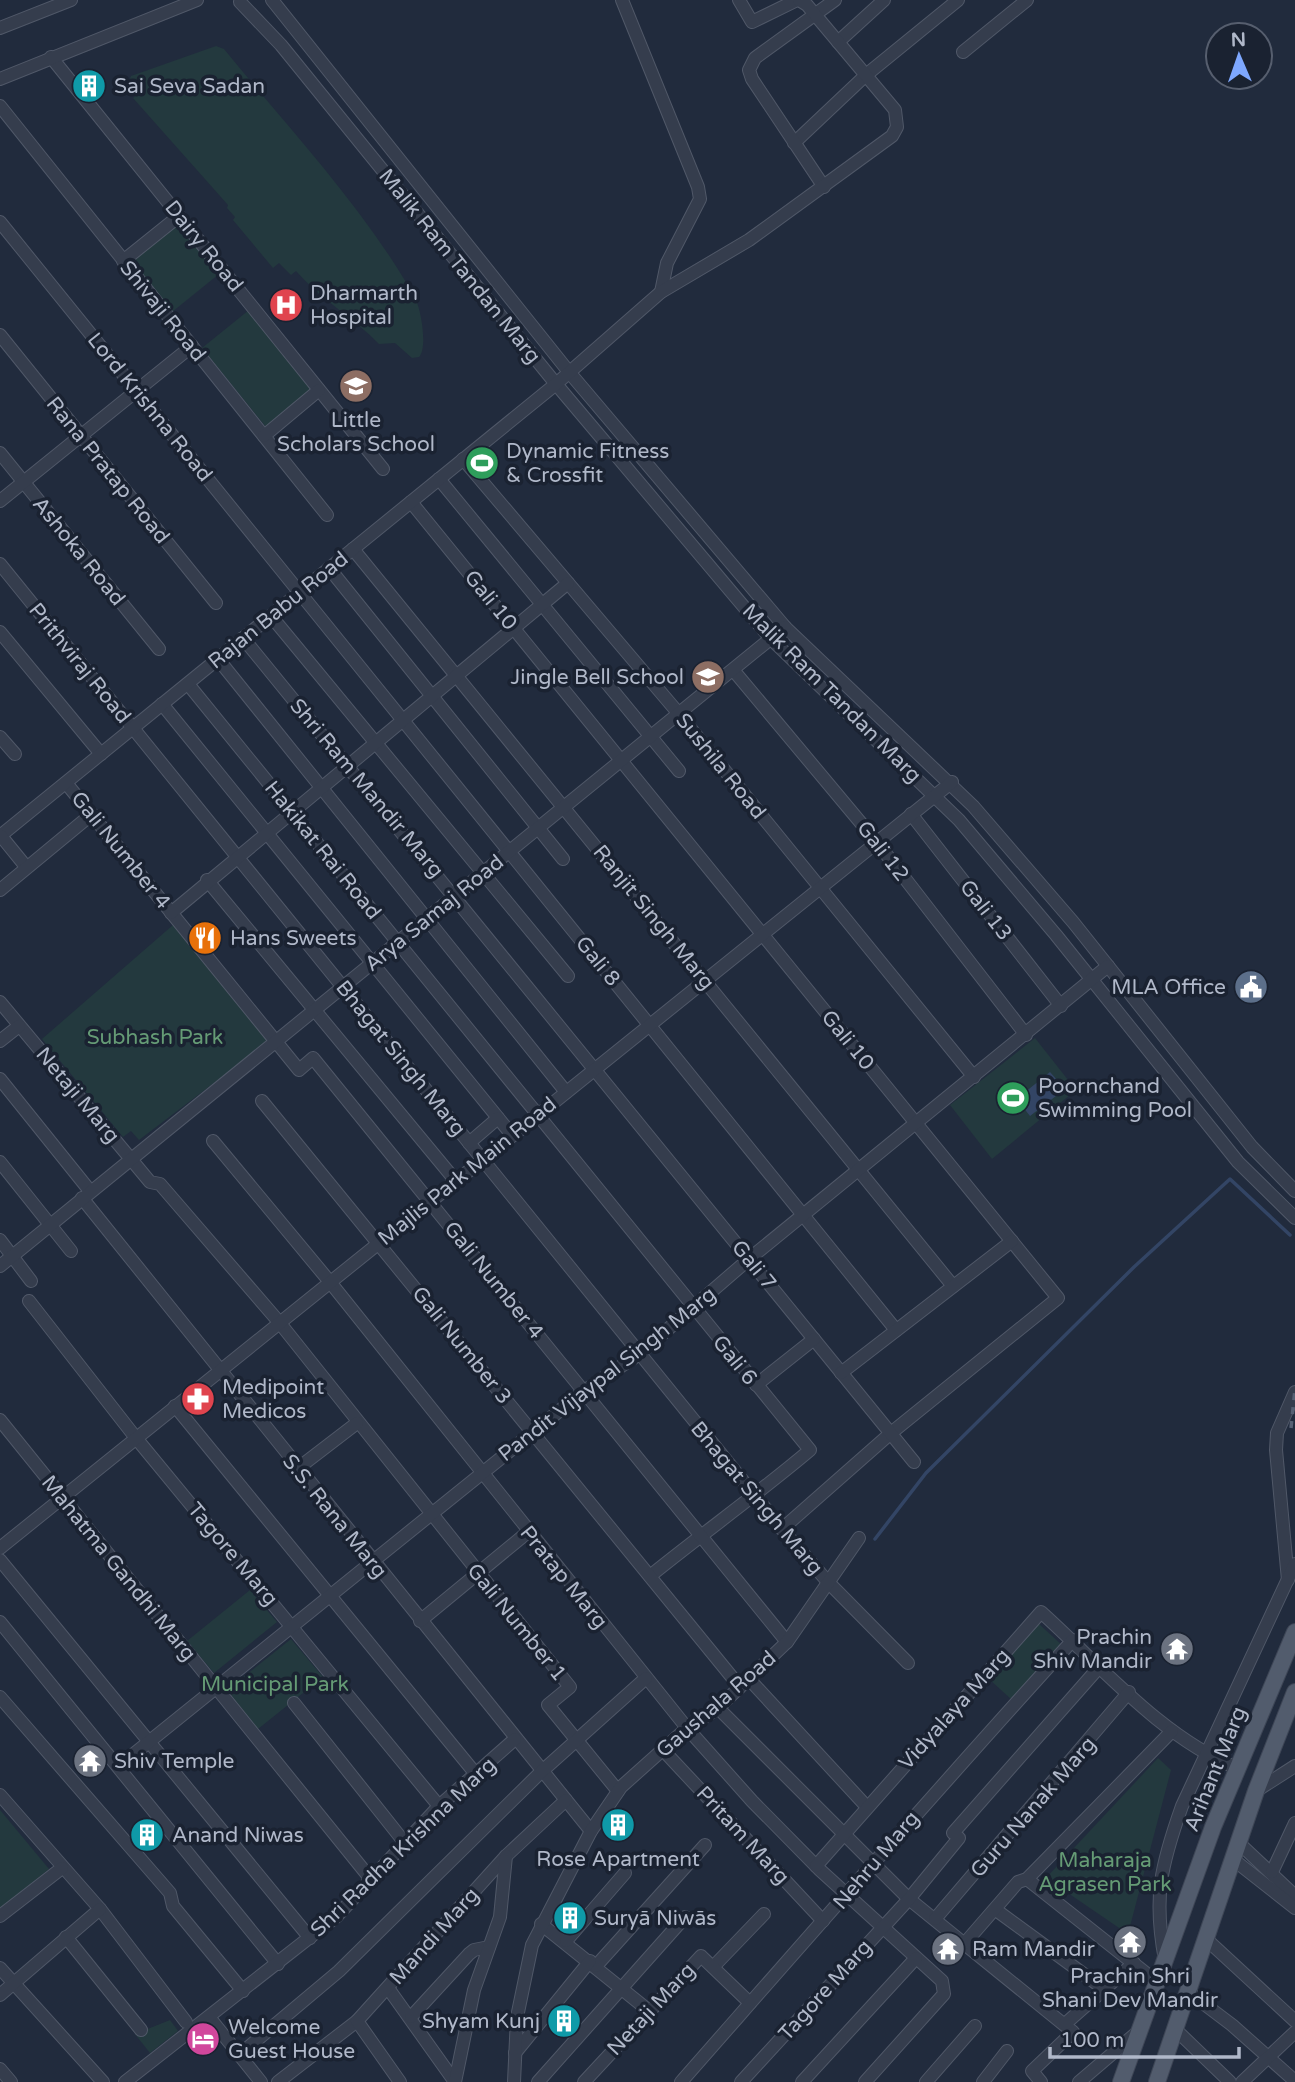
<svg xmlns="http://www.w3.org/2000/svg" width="1295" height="2082" viewBox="0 0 1295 2082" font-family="'Varela Round',sans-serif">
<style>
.green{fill:#23393e}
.water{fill:#334565}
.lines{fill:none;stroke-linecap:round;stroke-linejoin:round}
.stream{stroke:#334565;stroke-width:3.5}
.minor-casing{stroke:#505868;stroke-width:14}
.major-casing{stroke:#3e4656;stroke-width:18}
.minor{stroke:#353d4d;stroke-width:12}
.major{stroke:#525c6d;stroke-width:16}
.rail{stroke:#566174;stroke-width:3.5;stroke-dasharray:7 7;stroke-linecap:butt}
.labels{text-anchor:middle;stroke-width:7;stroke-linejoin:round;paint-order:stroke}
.poi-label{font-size:21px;fill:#b0b8c9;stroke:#1a2231;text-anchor:start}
.street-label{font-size:21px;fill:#b0b8c9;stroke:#1a2231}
.park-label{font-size:21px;fill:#659b75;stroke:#1a2231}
</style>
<rect width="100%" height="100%" fill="#212b3d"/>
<g class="green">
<path d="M216,46l8,3c65,80 139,157 190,247 7,11 14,52 5,61l-7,1 -17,-15 -16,1c-26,-27 -59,-45 -83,-73l-5,4 -12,-12 -6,5 -40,-48 2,-3 -8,-9 1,-3 -95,-107 6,-5 -10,-12 2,-5z"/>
<path d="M177,222l42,52 -47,38 -43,-51z"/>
<path d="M249,310l64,80 -47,37 -64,-79z"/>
<path d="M173,925l96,116 -130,99 -8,-9 -8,6 -81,-98z"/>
<path d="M1035,1038l41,52 -84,69 -42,-54z"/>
<path d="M250,1590l27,32 -63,51 -27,-32z"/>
<path d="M1039,1624l24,22 -51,54 -23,-21z"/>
<path d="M291,1639l32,38 -65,52 -31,-39z"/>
<path d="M1158,1758l13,12 -43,164 -82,-56z"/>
<path d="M0,1810l49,59 -49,40z"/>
<path d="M170,2020l8,11 -28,22 -15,-19z"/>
</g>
<path class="water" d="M1050,1072l15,17 -35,27 -11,-14v-5z"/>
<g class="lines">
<path class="stream" d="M875,1539l51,-66 208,-206 96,-88 60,56"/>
<g class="minor-casing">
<g id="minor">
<path d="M272,0l297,372 216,255 188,179 100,116 179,225 43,44"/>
<path d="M622,0l76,187 2,12 -33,64 -6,29"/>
<path d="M739,0l13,22 45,-22"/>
<path d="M240,2l41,43 275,339 215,255 188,181 97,115 182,227 57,56"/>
<path d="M0,28l71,-28"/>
<path d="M838,42l46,-42"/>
<path d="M963,52l64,-52"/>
<path d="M51,57l332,412"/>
<path d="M0,79l197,-79"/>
<path d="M0,106l327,409"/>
<path d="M794,143l72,-68 92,-75"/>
<path d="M824,187l-72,-108 -3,-9 6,-12 80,-58"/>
<path d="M0,222l896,1108"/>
<path d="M123,261l56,-45"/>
<path d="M0,335l216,268"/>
<path d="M264,436l55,-46"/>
<path d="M0,453l159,196"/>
<path d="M463,459l211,249 300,369"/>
<path d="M439,479l240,292"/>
<path d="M0,501l192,-155"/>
<path d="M411,502l647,796 -167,135 -109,96"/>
<path d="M353,549l600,737"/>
<path d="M0,564l782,965 46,53 80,81"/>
<path d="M329,568l234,291"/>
<path d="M271,616l297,360"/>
<path d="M0,632l101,122"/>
<path d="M243,638l671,824"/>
<path d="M218,659l348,433"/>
<path d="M734,671l142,170 150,194"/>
<path d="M188,684l622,766c-52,44 -107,83 -160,126"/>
<path d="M162,704l350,431"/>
<path d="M0,737l15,17"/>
<path d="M66,783l233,287 14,-12 474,584"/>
<path d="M911,814l150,192"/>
<path d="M0,836l556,-452 105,-92 88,-52 143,-104 5,-9 -2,-17 -88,-105 -8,-5"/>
<path d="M1,836l22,27"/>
<path d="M207,880l248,300"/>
<path d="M0,890l92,-76"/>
<path d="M171,913l397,-330"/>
<path d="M0,1002l150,180 10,2 119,138 291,365 -22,18 70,86"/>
<path d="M0,1041l19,-15"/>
<path d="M0,1079l90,112"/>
<path d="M262,1101l478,586"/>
<path d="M213,1141l117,141 357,446 65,73 68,69 122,111 2,13 -79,88"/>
<path d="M469,1143l29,-25"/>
<path d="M0,1162l71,89"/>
<path d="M82,1198l509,633"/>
<path d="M0,1240l31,41"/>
<path d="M0,1266l785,-639"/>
<path d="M29,1301l107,137 303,368"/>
<path d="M841,1373l171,-132"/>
<path d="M756,1385l58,-46"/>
<path d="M175,1406l300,367"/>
<path d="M0,1420l370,458"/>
<path d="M297,1469l60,-46"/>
<path d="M0,1548l952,-766"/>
<path d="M0,1560l310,378"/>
<path d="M1288,1580l-12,-130 1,-17 18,-41"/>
<path d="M420,1621l108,-89"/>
<path d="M0,1622l278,342"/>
<path d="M749,1679l118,128"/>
<path d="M0,1697l170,196 3,13 70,85"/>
<path d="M294,1703l111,140"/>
<path d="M718,1708l191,191 164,133 -41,39 9,11"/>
<path d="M663,1750l160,171"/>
<path d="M119,1766l465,-375 54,-36 111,-96 359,-293"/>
<path d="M1256,1791l39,-25"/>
<path d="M0,1795l100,114 86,113"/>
<path d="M1240,1844l55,52"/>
<path d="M1234,1860l61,48"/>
<path d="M816,1866l225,-254c60,54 121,126 196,156"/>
<path d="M1272,1872l23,-49"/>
<path d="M1027,1879l130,103"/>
<path d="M996,1910l108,79"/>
<path d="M0,1916l62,-48"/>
<path d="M935,1919l194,-227"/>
<path d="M541,1924l107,86"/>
<path d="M66,1937l75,93"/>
<path d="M1205,1938l90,83"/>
<path d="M566,1941l59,-68"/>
<path d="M965,1943l53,-61 9,-3 145,-148"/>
<path d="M1165,1960c-12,-63 -4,-95 17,-154l113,-242"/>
<path d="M596,1966l109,-121"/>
<path d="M713,1967l51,-53"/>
<path d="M0,1968l103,114"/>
<path d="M388,1988l67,94"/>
<path d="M1187,1991l45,34 63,56"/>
<path d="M0,1995l100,-86"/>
<path d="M209,2017l52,65"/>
<path d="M411,2017l58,-63 5,-4 15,-3"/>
<path d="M1065,2024l69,-61"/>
<path d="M1175,2029l55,53"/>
<path d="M515,2053l75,-92"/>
<path d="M239,2055l100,-84 202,-199 105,-94"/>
<path d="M0,2069l11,13"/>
<path d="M125,2082l212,-166 102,-110 76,-67"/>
<path d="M278,2082l79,-61"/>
<path d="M400,2082l-43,-61 149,-165 60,-56"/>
<path d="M455,2082l19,-92 26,-73 6,-61"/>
<path d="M514,2082l3,-65 15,-72 59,-114 30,-44 66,-59 31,-20 69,-66 72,-104"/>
<path d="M538,2082l147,-165"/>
<path d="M584,2082l117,-126 49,47"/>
<path d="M681,2082c130,-148 259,-296 392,-442"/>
<path d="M741,2082l168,-183 50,-61 -6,-5 148,-168"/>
<path d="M802,2082l114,-124"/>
<path d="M926,2082l49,-56"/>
<path d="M983,2082l24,-31"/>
<path d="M1079,2082l61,-52"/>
<path d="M1242,2082l53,-50"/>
</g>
</g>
<g class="major-casing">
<g id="major">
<path d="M1121,2082l92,-255 82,-195"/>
<path d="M1157,2082l99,-291 39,-99"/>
</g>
</g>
<use href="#minor" class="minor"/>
<use href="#major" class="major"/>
<path class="rail" d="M1291,1428l4,-39"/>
</g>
<defs>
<g id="building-disc" transform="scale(1.75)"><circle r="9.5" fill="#0f9aa8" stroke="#1a2231"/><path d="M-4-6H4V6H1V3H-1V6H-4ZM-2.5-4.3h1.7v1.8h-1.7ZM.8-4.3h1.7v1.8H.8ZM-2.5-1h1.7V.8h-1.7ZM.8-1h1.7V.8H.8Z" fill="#fff"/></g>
<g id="hospital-disc" transform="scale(1.75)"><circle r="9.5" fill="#e0444e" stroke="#1a2231"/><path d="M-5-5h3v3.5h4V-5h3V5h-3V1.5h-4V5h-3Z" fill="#fff"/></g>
<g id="school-disc" transform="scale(1.75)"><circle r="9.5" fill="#8d6e63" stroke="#1a2231"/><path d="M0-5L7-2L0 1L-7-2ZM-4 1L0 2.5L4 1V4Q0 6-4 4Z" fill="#fff"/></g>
<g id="stadium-disc" transform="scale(1.75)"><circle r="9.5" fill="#2e9e5b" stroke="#1a2231"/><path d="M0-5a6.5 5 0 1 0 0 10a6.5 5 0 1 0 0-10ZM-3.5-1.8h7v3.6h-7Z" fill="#fff"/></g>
<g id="restaurant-disc" transform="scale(1.75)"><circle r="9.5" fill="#e8710a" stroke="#1a2231"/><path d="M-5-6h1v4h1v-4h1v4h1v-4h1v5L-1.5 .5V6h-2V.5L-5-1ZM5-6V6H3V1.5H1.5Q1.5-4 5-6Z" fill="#fff"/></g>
<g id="civic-disc" transform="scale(1.75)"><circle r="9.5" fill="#5c6f8a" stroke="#1a2231"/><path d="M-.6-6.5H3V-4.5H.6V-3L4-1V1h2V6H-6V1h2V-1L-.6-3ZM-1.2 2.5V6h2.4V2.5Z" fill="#fff"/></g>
<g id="pharmacy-disc" transform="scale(1.75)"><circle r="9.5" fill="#e0444e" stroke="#1a2231"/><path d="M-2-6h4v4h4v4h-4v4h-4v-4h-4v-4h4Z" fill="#fff"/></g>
<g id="temple-disc" transform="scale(1.75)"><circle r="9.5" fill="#6b7280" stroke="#1a2231"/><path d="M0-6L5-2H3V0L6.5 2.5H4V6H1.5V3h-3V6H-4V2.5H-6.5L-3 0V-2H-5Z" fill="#fff"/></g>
<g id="hotel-disc" transform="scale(1.75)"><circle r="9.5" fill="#d1479c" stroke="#1a2231"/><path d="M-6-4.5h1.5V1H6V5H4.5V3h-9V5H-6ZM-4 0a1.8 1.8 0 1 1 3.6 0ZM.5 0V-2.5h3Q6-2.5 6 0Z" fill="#fff"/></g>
</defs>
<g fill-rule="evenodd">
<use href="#building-disc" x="89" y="86"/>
<use href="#hospital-disc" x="286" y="305"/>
<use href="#school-disc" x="356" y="386"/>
<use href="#stadium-disc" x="482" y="463"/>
<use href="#school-disc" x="708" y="677"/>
<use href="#restaurant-disc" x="205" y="938"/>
<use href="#civic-disc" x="1251" y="987"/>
<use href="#stadium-disc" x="1013" y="1098"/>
<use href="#pharmacy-disc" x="198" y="1399"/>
<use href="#temple-disc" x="1177" y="1649"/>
<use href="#temple-disc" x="90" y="1761"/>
<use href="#building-disc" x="618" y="1825"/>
<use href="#building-disc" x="147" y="1835"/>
<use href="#building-disc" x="570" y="1918"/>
<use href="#temple-disc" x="1130" y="1942"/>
<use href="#temple-disc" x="948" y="1949"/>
<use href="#building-disc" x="564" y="2021"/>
<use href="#hotel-disc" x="203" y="2039"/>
</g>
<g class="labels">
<g class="poi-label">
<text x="114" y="93">Sai Seva Sadan</text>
<text x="310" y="300">Dharmarth<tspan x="310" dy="24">Hospital</tspan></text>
<text x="356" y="427" text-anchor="middle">Little<tspan x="356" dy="24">Scholars School</tspan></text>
<text x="506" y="458">Dynamic Fitness<tspan x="506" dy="24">&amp; Crossfit</tspan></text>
<text x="684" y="684" text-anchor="end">Jingle Bell School</text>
<text x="230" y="945">Hans Sweets</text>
<text x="1226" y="994" text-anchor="end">MLA Office</text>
<text x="1038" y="1093">Poornchand<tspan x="1038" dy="24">Swimming Pool</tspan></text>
<text x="222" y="1394">Medipoint<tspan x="222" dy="24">Medicos</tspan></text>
<text x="1152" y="1644" text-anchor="end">Prachin<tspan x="1152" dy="24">Shiv Mandir</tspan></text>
<text x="114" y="1768">Shiv Temple</text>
<text x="172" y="1842">Anand Niwas</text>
<text x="618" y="1866" text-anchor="middle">Rose Apartment</text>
<text x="594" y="1925">Suryā Niwās</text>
<text x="972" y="1956">Ram Mandir</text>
<text x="1130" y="1983" text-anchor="middle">Prachin Shri<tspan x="1130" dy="24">Shani Dev Mandir</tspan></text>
<text x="540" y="2028" text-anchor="end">Shyam Kunj</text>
<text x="228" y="2034">Welcome<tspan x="228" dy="24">Guest House</tspan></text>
</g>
<g class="street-label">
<text transform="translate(204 246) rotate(51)" y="7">Dairy Road</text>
<text transform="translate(460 266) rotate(51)" y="7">Malik Ram Tandan Marg</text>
<text transform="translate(163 311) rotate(51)" y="7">Shivaji Road</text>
<text transform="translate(150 407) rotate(51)" y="7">Lord Krishna Road</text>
<text transform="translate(108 470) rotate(51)" y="7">Rana Pratap Road</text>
<text transform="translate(79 551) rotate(51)" y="7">Ashoka Road</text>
<text transform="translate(491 600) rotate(51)" y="7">Gali 10</text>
<text transform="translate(278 610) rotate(-39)" y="7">Rajan Babu Road</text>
<text transform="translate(80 663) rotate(51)" y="7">Prithviraj Road</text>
<text transform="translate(832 693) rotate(45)" y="7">Malik Ram Tandan Marg</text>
<text transform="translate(721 766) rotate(51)" y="7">Sushila Road</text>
<text transform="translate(367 788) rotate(50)" y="7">Shri Ram Mandir Marg</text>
<text transform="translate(121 850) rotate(51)" y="7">Gali Number 4</text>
<text transform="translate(323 850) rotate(51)" y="7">Hakikat Rai Road</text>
<text transform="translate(883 851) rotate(52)" y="7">Gali 12</text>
<text transform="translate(986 910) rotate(52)" y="7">Gali 13</text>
<text transform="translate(434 913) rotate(-39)" y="7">Arya Samaj Road</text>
<text transform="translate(654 917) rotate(51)" y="7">Ranjit Singh Marg</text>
<text transform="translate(598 961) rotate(51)" y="7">Gali 8</text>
<text transform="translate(848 1040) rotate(51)" y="7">Gali 10</text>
<text transform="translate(401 1058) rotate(51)" y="7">Bhagat Singh Marg</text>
<text transform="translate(78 1095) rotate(50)" y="7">Netaji Marg</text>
<text transform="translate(467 1171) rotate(-39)" y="7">Majlis Park Main Road</text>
<text transform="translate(754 1265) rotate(51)" y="7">Gali 7</text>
<text transform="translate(494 1280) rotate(51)" y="7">Gali Number 4</text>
<text transform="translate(462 1345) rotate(51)" y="7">Gali Number 3</text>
<text transform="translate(735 1360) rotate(51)" y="7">Gali 6</text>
<text transform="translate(607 1374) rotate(-38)" y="7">Pandit Vijaypal Singh Marg</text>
<text transform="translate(757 1498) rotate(50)" y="7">Bhagat Singh Marg</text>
<text transform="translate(335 1516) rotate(51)" y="7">S.S. Rana Marg</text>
<text transform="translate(233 1554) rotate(50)" y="7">Tagore Marg</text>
<text transform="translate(119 1568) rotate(51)" y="7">Mahatma Gandhi Marg</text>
<text transform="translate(564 1577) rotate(51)" y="7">Pratap Marg</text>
<text transform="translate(517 1622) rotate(51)" y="7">Gali Number 1</text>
<text transform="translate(716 1704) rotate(-41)" y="7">Gaushala Road</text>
<text transform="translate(954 1709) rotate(-48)" y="7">Vidyalaya Marg</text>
<text transform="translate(1215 1769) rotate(-68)" y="7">Arihant Marg</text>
<text transform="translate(1033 1807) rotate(-49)" y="7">Guru Nanak Marg</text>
<text transform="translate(743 1835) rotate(47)" y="7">Pritam Marg</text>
<text transform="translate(403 1847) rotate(-44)" y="7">Shri Radha Krishna Marg</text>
<text transform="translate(876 1860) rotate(-50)" y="7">Nehru Marg</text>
<text transform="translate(434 1936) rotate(-48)" y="7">Mandi Marg</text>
<text transform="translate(825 1990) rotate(-48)" y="7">Tagore Marg</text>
<text transform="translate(651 2009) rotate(-47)" y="7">Netaji Marg</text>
</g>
<g class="park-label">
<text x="155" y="1044">Subhash Park</text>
<text x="275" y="1691">Municipal Park</text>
<text x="1105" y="1867">Maharaja<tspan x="1105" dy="24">Agrasen Park</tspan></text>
</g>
</g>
<g transform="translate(1239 56) rotate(358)"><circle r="33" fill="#1a2231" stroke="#565e6e" stroke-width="2"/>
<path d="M0-5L12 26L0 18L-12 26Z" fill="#7ea8ff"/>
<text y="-10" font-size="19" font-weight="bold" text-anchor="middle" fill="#b0b8c9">N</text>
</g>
<path d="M1050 2047v10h189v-10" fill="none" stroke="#b0b8c9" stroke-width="3.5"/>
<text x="1060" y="2047" font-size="21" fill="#b0b8c9" stroke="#1a2231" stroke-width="5" paint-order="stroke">100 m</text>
</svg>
